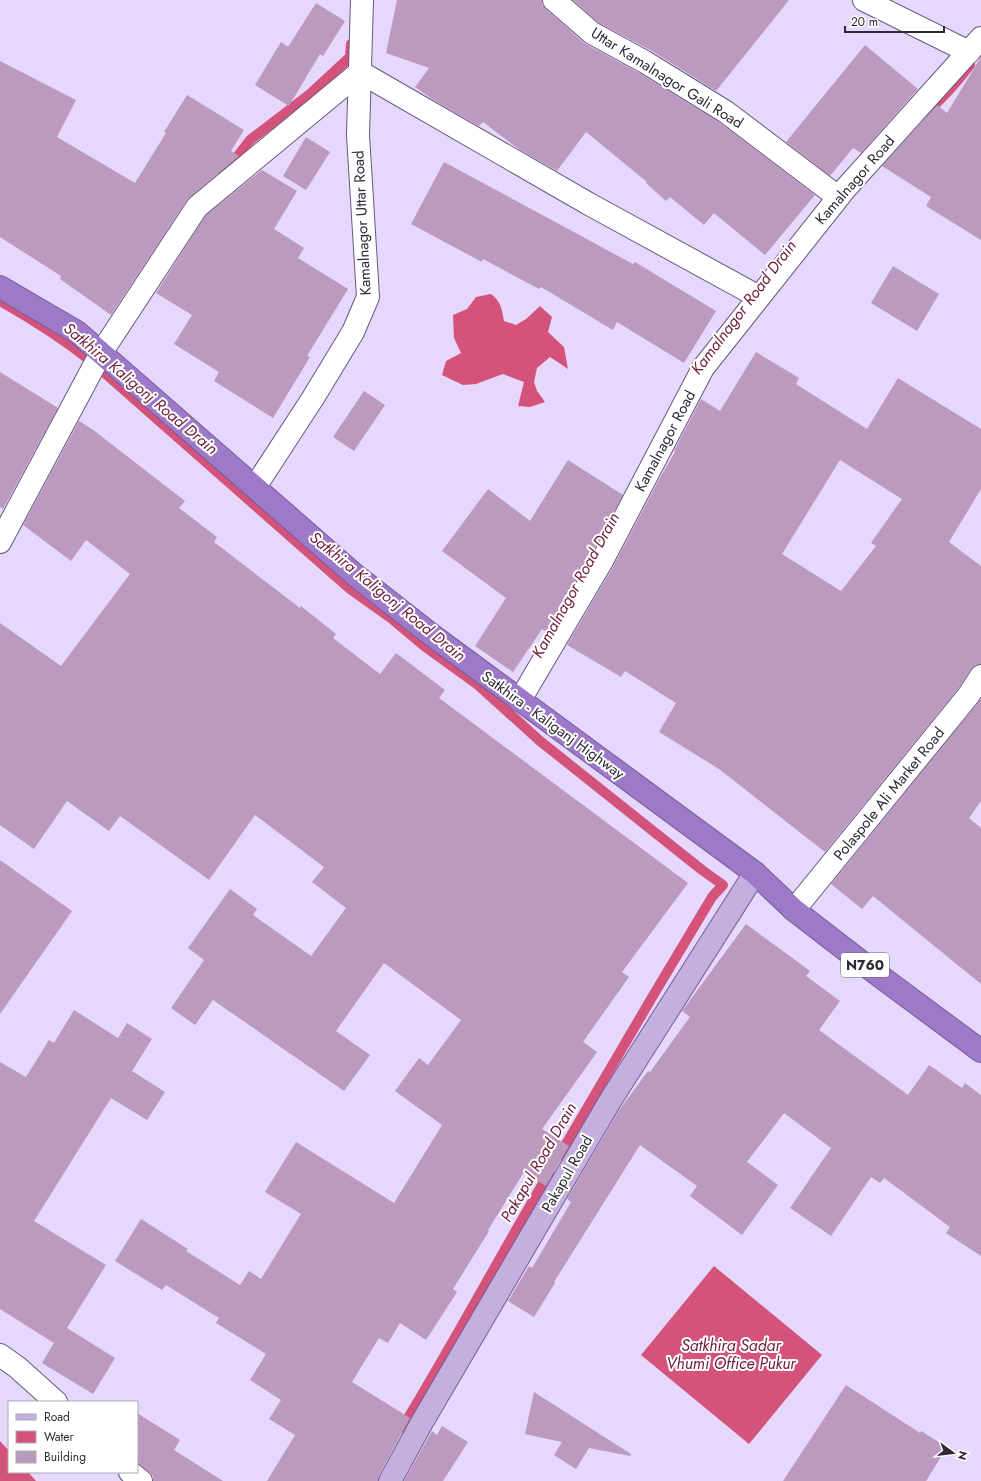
<svg xmlns="http://www.w3.org/2000/svg" width="981" height="1481" viewBox="0 0 981 1481" font-family="Jost,sans-serif">
<style>
.water{fill:#d3537b}
.lines{fill:none;stroke-linecap:round;stroke-linejoin:round}
.stream{stroke:#d3537b;stroke-width:10}
.building{fill:#bc9abf;fill-rule:evenodd}
.minor-casing{stroke:#68587f;stroke-width:24}
.major-casing{stroke:#765d97;stroke-width:24}
.highway-casing{stroke:#765d97;stroke-width:24}
.minor{stroke:#fff;stroke-width:22}
.major{stroke:#c4afdf;stroke-width:22}
.highway{stroke:#9d79c9;stroke-width:22}
.labels{text-anchor:middle;stroke-width:4;stroke-linejoin:round;paint-order:stroke}
.shield{fill:#fff;stroke:#6d6874;stroke-width:1}
.shield-label{font-size:14px;font-weight:bold;fill:#2f2839}
.street-label{font-size:15px;fill:#2f2839;stroke:#fff}
.water-label{font-size:16px;font-style:italic;fill:#6d1b38;stroke:#fff}
</style>
<rect width="100%" height="100%" fill="#e6d7fc"/>
<g class="water">
<path d="M491,294c10,7 11,16 13,27l12,4 10,-6 14,-13 12,11 -4,15 16,15 4,22 -18,-12 -13,11 -3,14 3,9 8,11 -15,5 -12,-1 6,-24 -21,-8 -27,10 -13,1 -21,-10 4,-14 15,-8 -7,-15 -1,-23 14,-6 9,-12z"/>
<path d="M714,1266l108,89 -73,89 -108,-89z"/>
<path d="M0,1441l9,10v21h19l8,9h-36z"/>
</g>
<g class="lines">
<g class="stream">
<path d="M927,111c17,-13 30,-29 43,-46"/>
<path d="M223,175l27,-35 60,-46 40,-37 1,-13"/>
<path d="M0,301c32,18 62,37 91,60l259,228 42,30 32,27 54,39 62,56 162,129 21,15 -11,12 -58,97 -95,162"/>
<path d="M402,1428c51,-84 97,-170 147,-255"/>
</g>
</g>
<g class="building">
<path d="M397,0h145v4l4,5 38,34 55,30 80,49 96,73 -50,60 -51,-42 -10,12 -34,-28 -4,4 -20,-18 1,-1 -61,-50 -29,39 -37,-21 -37,-28 -4,4 -47,-27 -17,-12 14,-19 -43,-15z"/>
<path d="M573,0h216l-73,91 -64,-40 -53,-28z"/>
<path d="M316,3l29,18 -22,35 -3,-2 -31,52 -34,-21 26,-43 7,5z"/>
<path d="M865,45l53,44 -57,64 -8,-5 -23,28 -44,-34z"/>
<path d="M981,57v183l-55,-34 5,-9 -49,-31 55,-61 10,8z"/>
<path d="M0,61l76,39 -19,37 78,46 31,-50 -2,-1 23,-37 57,35 -13,21 8,5 -52,44 -76,115 -51,-36 1,-3 -61,-39z"/>
<path d="M306,137l24,15 -24,38 -23,-14z"/>
<path d="M444,162l189,102 2,-2 81,49 -32,52 -67,-41 -4,8 -72,-43 -2,2 -56,-30 -1,3 -71,-38z"/>
<path d="M262,170l35,21 -23,38 30,19 -6,10 50,31 -41,67 3,1 -37,61 -59,-37 5,-9 -45,-28 18,-29 -36,-22 50,-78z"/>
<path d="M893,266l46,28 -22,37 -46,-28z"/>
<path d="M756,352l43,26 -3,6 71,45 31,-51 83,51v60l-32,53 32,24v98l-6,1 -4,4 -13,20 -133,163 -106,-83 -60,-37 17,-29 -51,-32 -4,6 -54,-32 46,-78 48,-91 14,-24 -1,-1 27,-52 19,12zM840,460l62,39 -31,44 5,3 -35,45 -59,-37z"/>
<path d="M0,372l58,36 -55,101 -3,-2z"/>
<path d="M364,391l21,14 -31,46 -21,-14z"/>
<path d="M79,421l13,8 93,72 -6,7 38,29 -3,5 86,66 1,-2 35,28 -3,4 47,36 16,-21 49,37 -6,8 249,185 -66,89 7,5 -46,65 14,10 -55,77 27,17 -23,40 -22,-14 -36,58 1,1 -36,58 4,3 -31,48 -26,-17 -12,20 -9,-5 -27,44 58,36 -31,57 -1,6h-111l28,-46 -26,-16 12,-19 -31,-20 16,-26 -50,-31 3,-5 -53,-33 -4,5 -47,-29 26,-42 47,30 -2,2 54,34 9,-14 12,8 40,-65 -36,-22 31,-50 98,61 48,-78 -47,-34 24,-33 9,7 33,-45 -77,-57 -48,68 34,24 -26,36 -131,-91 -18,25 -24,-17 33,-48 -16,-12 42,-59 27,20 -4,6 58,41 35,-48 -34,-26 12,-15 -69,-52 -46,65 -89,-64 -11,15 -42,-30 -33,48 -34,-24v-202l61,43 69,-92 -44,-34 -15,21 -48,-36z"/>
<path d="M568,460l55,35 -32,60 -45,77 -4,-3 -29,43 -38,-26 31,-48 -64,-47 46,-62 42,32z"/>
<path d="M981,699v102l-12,17 12,10v156l-108,-88 -11,13 -31,-25z"/>
<path d="M0,860l72,51 -72,103z"/>
<path d="M746,924l64,47 -4,5 34,25 -21,29 89,65 21,-30 33,23 3,-5 16,12v161l-35,-23 4,-6 -66,-49 -4,5 -9,-6 -40,59 -41,-28 41,-60 -47,-35 -37,49 31,23 -36,50 -52,-39 7,-10 -57,-41 -86,137 1,1 -21,34 -26,-16 21,-35 3,2 39,-66 -4,-3 52,-89 29,-39 2,1 40,-55 -8,-6z"/>
<path d="M74,1010l44,28 9,-15 25,16 -20,32 33,21 -18,28 -36,-22 -77,123 72,44 -39,63 48,30 -22,36 -51,-31 12,-20 -54,-34v-247l26,15 23,-37 5,3z"/>
<path d="M846,1385l74,48 1,-2 26,16 -21,34h-143z"/>
<path d="M534,1392l97,62 -1,2 -41,-8 -13,21 -22,-14 8,-13 -37,-8z"/>
<path d="M137,1413l43,27 -6,10 49,31h-70v-5l-4,-4 -12,-10z"/>
<path d="M442,1426l26,16 -25,39h-39l28,-50 5,4z"/>
</g>
<g class="lines">
<g class="minor-casing">
<g id="minor">
<path d="M554,0l38,33 53,29 81,50 112,85"/>
<path d="M864,0l105,52"/>
<path d="M255,487l58,-89 40,-66 15,-35 -10,-162 4,-135"/>
<path d="M0,542l101,-189 96,-146 163,-135 229,132 170,93"/>
<path d="M520,700l82,-139 101,-193 142,-179 136,-151"/>
<path d="M794,910l174,-214 13,-20"/>
<path d="M0,1355l17,12 39,35"/>
<path d="M130,1472l11,9"/>
</g>
</g>
<g class="major-casing">
<path id="major" d="M390,1481l31,-57 189,-323 145,-228"/>
</g>
<g class="highway-casing">
<path id="highway" d="M0,287l77,45 278,243 78,61 322,237 39,37 79,61 108,80"/>
</g>
<use href="#minor" class="minor"/>
<use href="#major" class="major"/>
<use href="#highway" class="highway"/>
</g>
<g class="labels">
<rect class="shield" x="841" y="953" width="48" height="24" rx="3"/>
<g class="shield-label">
<text x="865" y="970">N760</text>
</g>
<g class="street-label">
<text transform="translate(667 78) rotate(32)" y="5">Uttar Kamalnagor Gali Road</text>
<text transform="translate(855 180) rotate(-49)" y="5">Kamalnagor Road</text>
<text transform="translate(362 223) rotate(-93)" y="5">Kamalnagor Uttar Road</text>
<text transform="translate(665 441) rotate(-62)" y="5">Kamalnagor Road</text>
<text transform="translate(553 725) rotate(36)" y="5">Satkhira - Kaliganj Highway</text>
<text transform="translate(889 794) rotate(-51)" y="5">Polaspole Ali Market Road</text>
<text transform="translate(567 1174) rotate(-60)" y="5">Pakapul Road</text>
</g>
<g class="water-label">
<text transform="translate(743 307) rotate(-53)" y="6">Kamalnagor Road Drain</text>
<text transform="translate(141 388) rotate(40)" y="6">Satkhira Kaligonj Road Drain</text>
<text transform="translate(575 585) rotate(-61)" y="6">Kamalnagor Road Drain</text>
<text transform="translate(388 596) rotate(39)" y="6">Satkhira Kaligonj Road Drain</text>
<text transform="translate(538 1162) rotate(-60)" y="6">Pakapul Road Drain</text>
<text x="731" y="1351">Satkhira Sadar<tspan x="731" dy="18">Vhumi Office Pukur</tspan></text>
</g>
</g>
<rect x="8" y="1401" width="130" height="72" fill="#ffffff" stroke="#aca9b0"/>
<rect x="16" y="1414" width="20" height="6" fill="#c4afdf" stroke="#aca9b0"/>
<text x="44" y="1421" font-size="12" fill="#2f2839">Road</text>
<rect x="16" y="1431" width="20" height="12" fill="#d3537b" stroke="#aca9b0"/>
<text x="44" y="1441" font-size="12" fill="#2f2839">Water</text>
<rect x="16" y="1451" width="20" height="12" fill="#bc9abf" stroke="#aca9b0"/>
<text x="44" y="1461" font-size="12" fill="#2f2839">Building</text>
<g transform="translate(953 1453) rotate(105)" stroke="#ffffff" stroke-width="3" paint-order="stroke">
<path d="M0-3L7 15L0 10L-7 15Z" fill="#2f2839"/>
<text y="-6" font-size="11" font-weight="bold" text-anchor="middle" fill="#2f2839">N</text>
</g>
<path d="M845 26v6h99v-6" fill="none" stroke="#2f2839" stroke-width="2"/>
<text x="851" y="26" font-size="12" fill="#2f2839" stroke="#ffffff" stroke-width="3" paint-order="stroke">20 m</text>
</svg>
